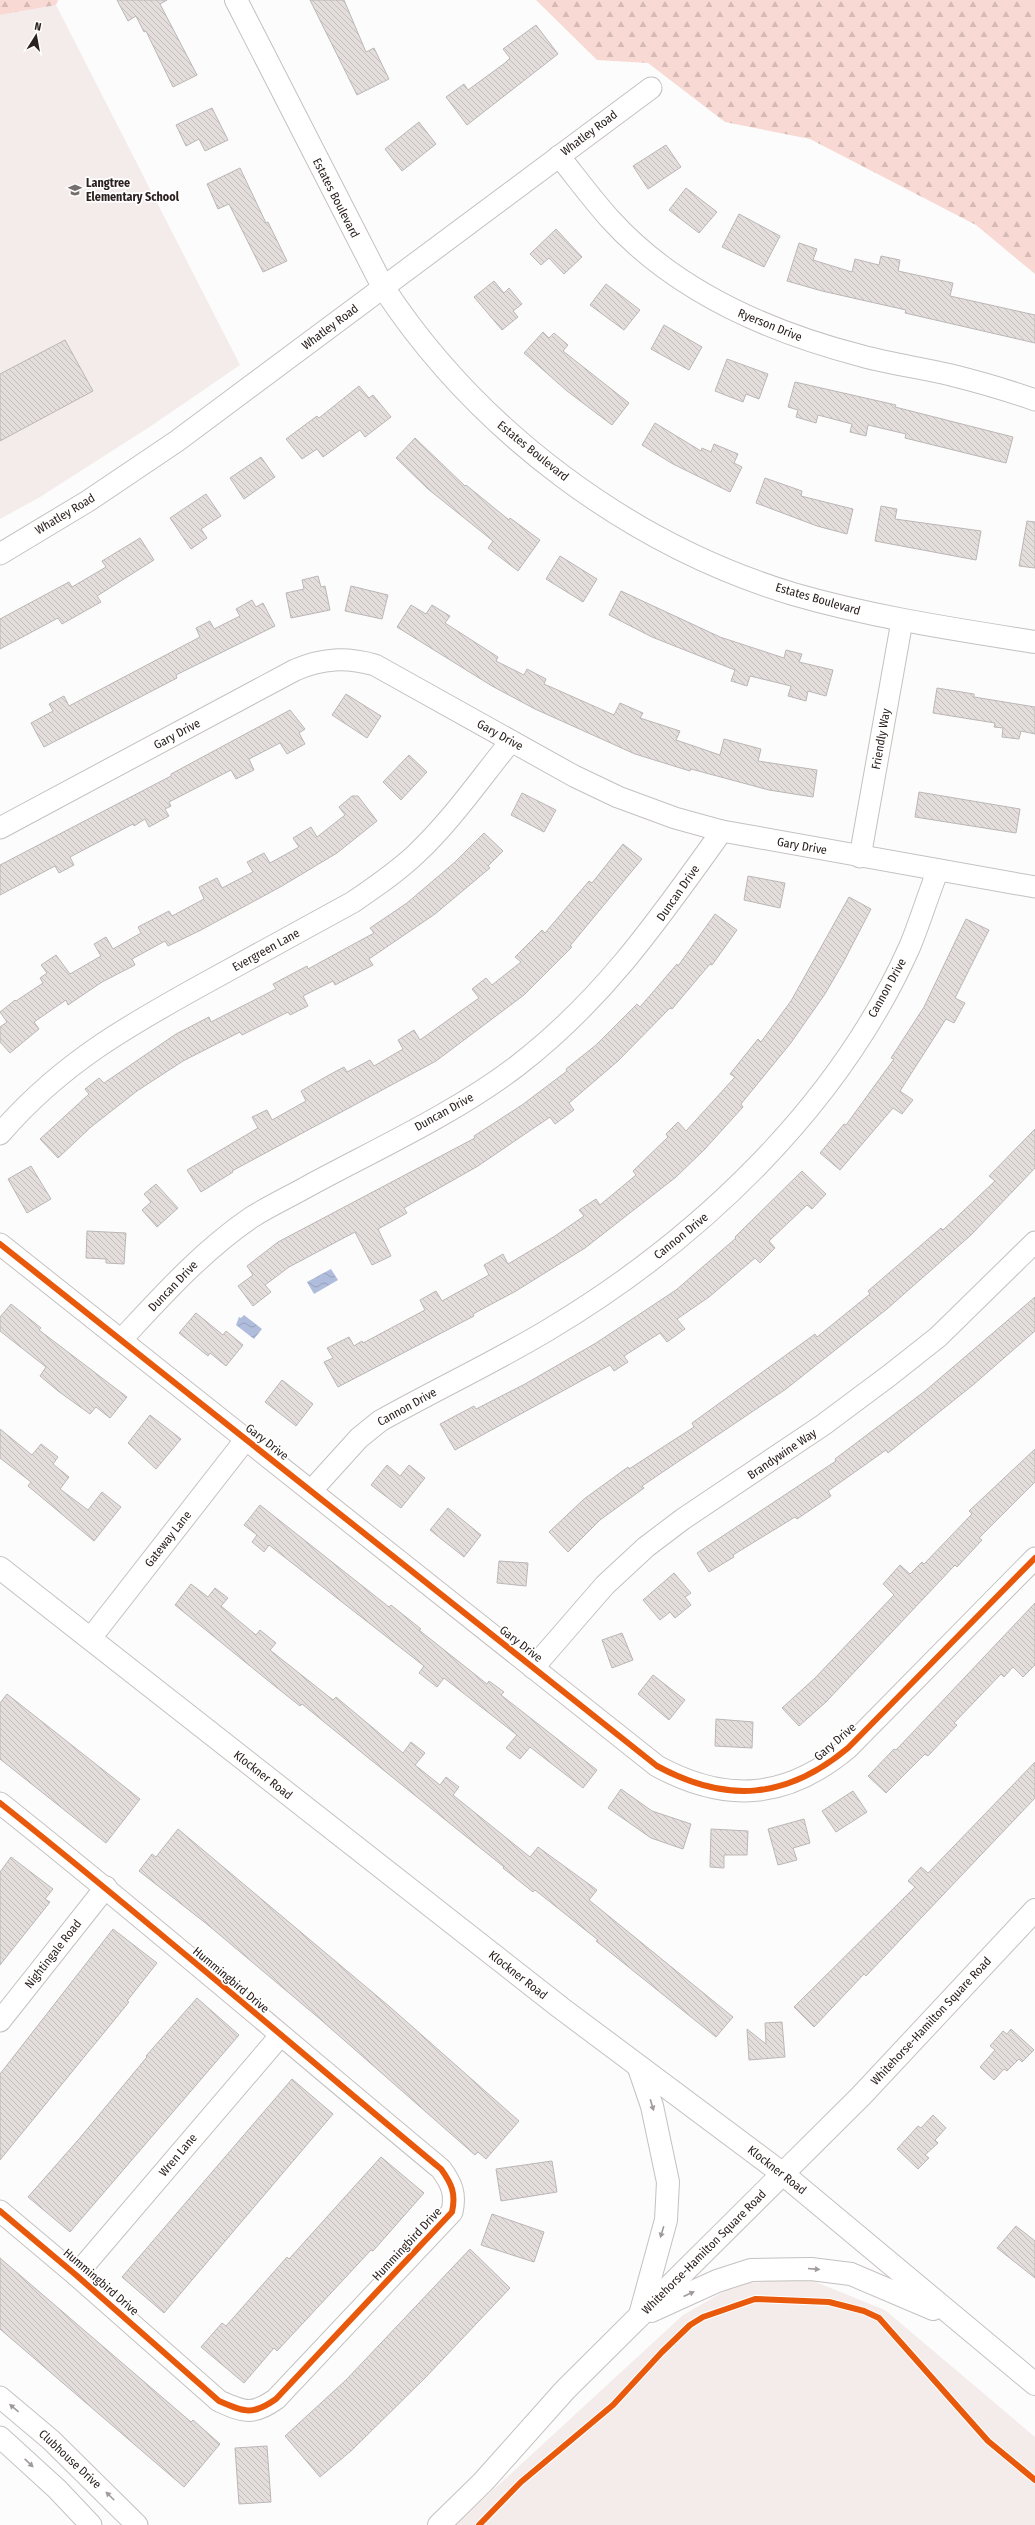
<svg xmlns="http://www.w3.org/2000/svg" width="1035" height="2525" viewBox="0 0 1035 2525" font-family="'Fira Sans Condensed',sans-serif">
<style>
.built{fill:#f4ecea}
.forest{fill:url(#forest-firs)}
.water{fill:url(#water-waves)}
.building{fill:url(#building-back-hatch);stroke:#bcb7b7}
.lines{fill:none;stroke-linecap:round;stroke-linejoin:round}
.street-casing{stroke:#c5c1c0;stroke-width:23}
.secondary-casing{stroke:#c5c1c0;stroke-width:24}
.street{stroke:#fff;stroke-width:21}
.secondary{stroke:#fff;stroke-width:22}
.cycleway-casing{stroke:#fff;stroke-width:8}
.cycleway{stroke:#e8590c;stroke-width:6}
.oneway{fill:#a09b9a}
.labels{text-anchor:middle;stroke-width:3.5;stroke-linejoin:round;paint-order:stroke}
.street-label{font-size:12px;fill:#2b211f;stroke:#fff}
.poi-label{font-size:12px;font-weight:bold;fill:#2b211f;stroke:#fff;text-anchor:start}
</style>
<defs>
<pattern id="forest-firs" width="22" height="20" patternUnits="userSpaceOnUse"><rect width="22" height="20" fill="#f8d9d3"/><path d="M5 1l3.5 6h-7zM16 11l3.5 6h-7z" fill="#d5bab5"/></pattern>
<pattern id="water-waves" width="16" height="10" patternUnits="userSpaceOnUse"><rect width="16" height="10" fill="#afbcdc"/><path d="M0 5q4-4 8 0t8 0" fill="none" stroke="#97a1bc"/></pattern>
<pattern id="building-back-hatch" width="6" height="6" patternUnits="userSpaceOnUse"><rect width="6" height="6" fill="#e3dddc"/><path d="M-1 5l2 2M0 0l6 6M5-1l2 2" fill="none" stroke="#c3bdbc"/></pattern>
</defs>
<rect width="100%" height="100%" fill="#fcfcfc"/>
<g class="built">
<path d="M56,5l184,360 -89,61 -111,71 -40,22v-504z"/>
<path d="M806,2278l79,32 150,127v88h-580l228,-210 54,-31z"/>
</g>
<g class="forest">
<path d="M0,0h58l-2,5 -56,10z"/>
<path d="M536,0h499v274l-59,-49 -166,-86 -85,-17 -77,-59 -51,-3z"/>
</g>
<g class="water">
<path d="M331,1269l7,11 -24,14 -7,-12z"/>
<path d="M244,1315l18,14 -8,10 -18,-14 3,-8 2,1z"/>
</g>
<g class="building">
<path d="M117,0h50l-7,4 37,71 -24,12 -27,-56 -2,1 -8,-16 -8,5z"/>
<path d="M310,0h34l22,52 8,-4 15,31 -32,16z"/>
<path d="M536,25l22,29 -91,71 -21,-28 18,-13 4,6 37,-27 5,-5 -7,-9z"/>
<path d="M212,108l16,32 -23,11 -6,-12 -13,7 -10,-21z"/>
<path d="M419,122l17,22 -34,27 -17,-22z"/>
<path d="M666,145l15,22 -33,22 -15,-23z"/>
<path d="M240,168l26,55 2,-1 19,39 -24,11 -34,-68 -11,5 -11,-25z"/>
<path d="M686,188l31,24 -18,21 -30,-23z"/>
<path d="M739,214l41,22 -16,31 -42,-20z"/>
<path d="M556,229l26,28 -18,17 -15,-16 -8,7 -11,-11z"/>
<path d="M799,243l18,6 -4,11 39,12 3,-13 24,6 2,-9 19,4 -2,11 55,12 -3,13 85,19v28l-130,-30 1,-3 -84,-19 -35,-10z"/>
<path d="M494,281l10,12 5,-5 13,16 -9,7 5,6 -16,13 -28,-33z"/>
<path d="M606,284l34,26 -16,20 -34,-25z"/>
<path d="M664,325l38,22 -13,23 -38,-21z"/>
<path d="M543,332l6,6 5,-5 14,12 -5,6 66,52 -17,22 -45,-34 -43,-38z"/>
<path d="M65,340l28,51 -93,50v-67z"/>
<path d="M727,359l41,15 -9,25 -13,-5 -3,8 -28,-11z"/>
<path d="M795,382l101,23 -1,2 118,30 -7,26 -101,-25 1,-4 -38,-9 -2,11 -16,-4 2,-8 -34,-9 -2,8 -20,-6 2,-7 -10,-3z"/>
<path d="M359,386l10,12 4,-3 18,22 -26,20 -5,-7 -37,27 -6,-8 -15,10 -16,-20 31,-23 2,2z"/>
<path d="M655,423l46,28 1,-3 9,4 3,-8 24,10 -4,9 8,4 -12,25 -57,-28 -31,-19z"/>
<path d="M415,438l50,48 1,-1 43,35 1,-2 30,22 -22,31 -30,-23 5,-7 -65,-52 -32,-31z"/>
<path d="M261,457l14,20 -31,22 -14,-21z"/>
<path d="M765,478l37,13 -1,5 52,13 -6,25 -30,-8 -61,-23z"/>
<path d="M206,494l15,22 -20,13 6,9 -16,11 -21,-31z"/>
<path d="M881,506l16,3 -2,10 86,12 -5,29 -101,-19z"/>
<path d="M1027,521l8,1v46l-16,-2z"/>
<path d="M140,538l14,22 -57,36 4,6 -39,22 -4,-6 -58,31v-30l69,-37 3,5 34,-20 -4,-6z"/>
<path d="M560,556l37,23 -14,23 -37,-23z"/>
<path d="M318,576l3,11 4,-1 5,24 -39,8 -5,-25 18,-4 -2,-9z"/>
<path d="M351,586l37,9 -6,24 -37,-8z"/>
<path d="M621,591l99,46 64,21 2,-8 16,4 -3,8 34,8 -7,26 -18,-5 -2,10 -18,-5 3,-10 -41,-10 -3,10 -16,-5 4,-11 -83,-33 -43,-22z"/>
<path d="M252,600l4,7 7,-4 12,23 -99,49 1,3 -133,69 -13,-24 22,-12 -4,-7 15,-8 5,10 131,-69 -4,-9 14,-7 4,8 26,-13 -4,-7z"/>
<path d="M411,605l15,9 6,-9 18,11 -5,7 53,34 -2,4 28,14 3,-6 19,10 -2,5 70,31 6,-12 23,10 -3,5 40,13 -4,9 44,15 4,-16 37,10 -3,12 59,9 -4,27 -44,-7 -78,-21 -1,2 -55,-17 -100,-45 -43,-23 -95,-59z"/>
<path d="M937,688l37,6v3l61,10v27l-14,-3 -2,8 -17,-2 1,-9 -9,-1 1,-4 -62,-10z"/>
<path d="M346,694l35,22 -14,22 -35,-23z"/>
<path d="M290,710l15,19 -6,4 6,11 -18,10 -7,-11 -31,16 5,11 -18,9 -5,-9 -62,32 2,4 -6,3 4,7 -20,11 -4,-8 -11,7 -1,-2 -63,33 4,8 -15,8 -4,-7 -55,29v-30l171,-89v-2z"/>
<path d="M409,755l18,17 -26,28 -18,-18z"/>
<path d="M919,792l101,17 -4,24 -101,-16z"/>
<path d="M522,793l34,17 -12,22 -33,-17z"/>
<path d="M352,796h6l19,25 -40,32 -55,33 -81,44 -33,16 -3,-5 -33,18 3,6 -33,17 -34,23 -2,-5 -32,22 5,7 -29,24 -10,-11v-15l7,-5 -7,-10 15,-12 1,1 27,-18 -3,-5 7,-5 -6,-8 15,-10 14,19 31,-18 -7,-12 12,-7 7,12 28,-16 -3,-6 31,-16 3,5 32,-17 -5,-12 18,-9 5,10 31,-16 -6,-10 17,-9 6,10 29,-16 -6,-9 18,-11 6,10 28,-22 -6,-8z"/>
<path d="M484,833l19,18 -15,15 2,2 -55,46 -66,45 4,6 -38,20 -2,-4 -30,15 5,10 -18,9 -2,-3 -46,23 -2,-3 -57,29 -46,30 -46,36 -33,31 -18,-19 49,-45 -4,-5 14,-11 5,5 72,-49 33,-17 2,5 65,-33 -3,-5 34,-18 1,3 66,-36 -4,-5 37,-25 48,-41z"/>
<path d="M623,844l19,15 -72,87 2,1 -48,48 -88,66 -204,110 1,1 -32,20 -14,-22 71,-42 -6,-11 15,-7 5,10 34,-19 -5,-10 28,-16 15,-8 3,5 23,-12 4,6 29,-17 -5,-9 16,-10 6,10 59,-42 -7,-9 14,-11 6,7 29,-23 -6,-5 27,-27 3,3 44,-52 3,2z"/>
<path d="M748,876l37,7 -5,25 -36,-8z"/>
<path d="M849,897l22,12 -28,54 -18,31 -35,50 -49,60 2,3 -39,43 -28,27 -91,71 -69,43 -43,23 1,2 -136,71 -14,-25 9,-4 -6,-10 22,-11 5,9 8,-5 1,2 62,-33 -5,-10 16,-9 6,10 47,-26 -5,-10 19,-11 5,10 47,-28 29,-20 -5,-6 17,-11 4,6 36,-30 -3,-4 35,-34 -2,-3 12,-12 8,9 49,-54 -5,-3 28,-35 3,3 30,-41z"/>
<path d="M715,914l22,16 -25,35 -2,-1 -38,45 -2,-1 -52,53 -49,42 5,7 -19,14 -5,-7 -72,49 -74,42 3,5 -29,16 13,27 -19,9 -17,-33 -66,35 -24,18 6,7 -18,14 -15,-20 15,-11 -6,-9 31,-24 197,-104 -1,-2 48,-31 45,-34 -1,-2 30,-24 41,-41 3,3 37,-43 1,2z"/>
<path d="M966,919l23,11 -34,68 10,5 -11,20 -8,-4 -46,72 13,9 -11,14 -9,-6 -53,62 -20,-17 24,-29 2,1 48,-66 -3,-1 33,-51z"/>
<path d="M1035,1129v39l-64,67 -84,74 -101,80 -144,97 2,2 -44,32 -32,32 -19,-20 35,-33 44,-32 1,2 65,-42 -2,-4 123,-89 2,3 53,-43 -2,-3 73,-63 2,2 52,-49 -6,-5z"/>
<path d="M31,1166l20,33 -24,14 -19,-34z"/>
<path d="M802,1171l24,23 -14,15 -5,-4 -38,36 6,7 -15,15 -5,-5 -46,39 -32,22 8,10 -18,13 -7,-9 -36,23 4,6 -14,9 -4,-6 -155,85 -15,-26 34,-18 2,3 49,-25 71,-41 80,-53 60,-52 -1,-1z"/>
<path d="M156,1184l22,24 -21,19 -15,-17 9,-8 -7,-8z"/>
<path d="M87,1231l39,2 -2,31 -18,-1v-4l-20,-1z"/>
<path d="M1035,1297v34l-62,54 -85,68 -2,-3 -58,41 3,5 -34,23 -2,-2 -62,38 1,2 -25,15 -12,-19 139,-92 -1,-2 90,-68z"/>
<path d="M11,1304l30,24 -2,2 88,67 -17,21 -14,-11 -6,7 -32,-23 -18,-15 6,-9 -46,-36v-14z"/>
<path d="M196,1313l27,22 3,-4 17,14 -17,21 -16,-13 -2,3 -29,-23z"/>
<path d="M282,1380l31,24 -17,22 -31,-24z"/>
<path d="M150,1415l31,24 -25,30 -28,-26z"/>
<path d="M0,1429l32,26 9,-11 17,13 -5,7 16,13 -9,12 28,21 14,-18 19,15 -27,34 -66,-55 3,-4 -31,-24z"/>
<path d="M1035,1449v33l-56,56 3,2 -25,27 -2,-2 -129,137 -27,24 -17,-18 33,-30 79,-83 -11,-11 17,-19 10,9 12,-12 2,2 48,-50 -3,-3z"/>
<path d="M387,1465l13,11 9,-11 16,13 -24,30 -30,-23z"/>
<path d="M260,1505l129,102 2,-2 30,24 -2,1 68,54 2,-3 15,11 -3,3 96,75 -14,18 -53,-41 -10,12 -14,-11 11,-13 -73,-57 -7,9 -18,-14 5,-7 -155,-121 -5,7 -12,-10 5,-7 -13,-10z"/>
<path d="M448,1508l33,27 -17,22 -34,-27z"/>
<path d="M499,1561l29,2 -2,23 -29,-3z"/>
<path d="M674,1573l17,20 -6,4 6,8 -16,13 -5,-6 -10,8 -17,-20z"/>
<path d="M191,1584l17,13 7,-9 13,10 -7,8 35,29 4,-5 16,13 -6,7 63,50 3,-3 67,56 8,-11 14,11 -10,12 25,20 6,-8 13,10 -6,8 77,62 8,-10 59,43 -8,10 144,117 -17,20 -120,-96 2,-1 -63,-50 -2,2 -30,-24 1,-1 -133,-107 -69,-56 -2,2 -29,-23 -96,-78z"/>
<path d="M1035,1603v62l-12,12 -10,-10 -9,10 -3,-3 -47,49 3,2 -29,31 -3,-2 -39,39 -18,-17 26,-27 2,1z"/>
<path d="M622,1633l11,27 -21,8 -10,-28z"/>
<path d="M653,1675l32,25 -16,20 -31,-26z"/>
<path d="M7,1694l133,105 -34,44 -106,-84v-56z"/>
<path d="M716,1719l37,3 -1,26 -37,-2z"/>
<path d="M1035,1762v36l-169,178 -2,-2 -50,53 -20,-20 121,-120 -7,-6 13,-14 7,6z"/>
<path d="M621,1789l31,22 39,13 -8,25 -32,-11 -43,-30z"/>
<path d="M853,1791l14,21 -31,20 -14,-21z"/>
<path d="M804,1819l6,24 -17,5 4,12 -19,5 -10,-36z"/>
<path d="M178,1829l212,178 129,114 -33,38 -8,-7 -3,3 -155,-136 -112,-94 -69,-54 13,-17 4,3z"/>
<path d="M711,1829l37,2 -1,24h-23v13l-14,-1z"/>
<path d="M11,1857l42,32 -8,10 5,3 -50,63v-93z"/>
<path d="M113,1929l44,34 -30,38 2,1 -129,158v-86z"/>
<path d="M197,1998l42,37 -169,197 -42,-35 51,-58 68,-82 -1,-1z"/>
<path d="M782,2022l3,35 -36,3 -2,-31 19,15 -1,-21z"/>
<path d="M1011,2029l23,21 -12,12 -3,-3 -12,12 -3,-2 -10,11 -14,-13 15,-17 -5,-4 13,-15 4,3z"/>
<path d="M292,2079l41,35 -169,199 -42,-36z"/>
<path d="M933,2115l13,13 -11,12 3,3 -13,12 4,3 -11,11 -21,-20 21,-23 3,2z"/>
<path d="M381,2157l43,36 -51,58 -2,-1 -94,101 -3,-3 -30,35 -43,-36 21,-24 4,3 61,-69 2,2z"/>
<path d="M552,2161l5,31 -56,9 -5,-32z"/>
<path d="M492,2214l52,18 -10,30 -53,-17z"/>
<path d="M1016,2226l19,15v37l-38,-30z"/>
<path d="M470,2249l40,39 -84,89 -74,73 -32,27 -35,-41 61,-56z"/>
<path d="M0,2258l191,164 2,-2 27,24 -36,43 -184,-158z"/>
<path d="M267,2446l4,56 -32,2 -4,-56z"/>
</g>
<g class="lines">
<g class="street-casing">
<g id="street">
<path d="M559,156c17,21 33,43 51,63 66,73 159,113 252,137 29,8 60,12 89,19 28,7 56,15 84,25"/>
<path d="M0,554l88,-53 89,-60 474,-353"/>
<path d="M0,828l295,-158c28,-12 51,-13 80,-5l199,111 44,21 57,21 47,13 313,56"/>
<path d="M860,857l42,-236"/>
<path d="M0,1134c61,-71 129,-109 209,-153 48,-26 96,-53 144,-79 22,-15 44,-30 63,-48 36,-34 64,-75 95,-113"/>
<path d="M0,1244l657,522c70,38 130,33 191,-18l187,-190"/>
<path d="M121,1340c41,-44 81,-89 131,-123 19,-12 41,-22 60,-33 69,-37 143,-71 205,-118 87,-67 142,-147 205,-235"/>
<path d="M311,1491l48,-53 21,-17c55,-31 113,-58 168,-91 149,-89 290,-222 362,-384 10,-24 18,-51 28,-76"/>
<path d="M90,1639l156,-200"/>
<path d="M533,1668l72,-83 41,-38 37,-28 140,-94 67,-50 48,-38 97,-95"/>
<path d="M0,1803c150,119 294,244 441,366 11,15 15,25 11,43l-176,187c-24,17 -32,13 -57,2l-143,-126 -76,-64"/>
<path d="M0,2021l106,-134"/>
<path d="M76,2275l204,-239"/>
<path d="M0,2397l51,43 86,85"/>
<path d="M0,2437l57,52 34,36"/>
</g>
</g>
<g class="secondary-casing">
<g id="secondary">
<path d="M236,0l147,287c94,143 245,257 410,307 79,23 160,35 242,48"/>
<path d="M0,1568l561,440 222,166 252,210"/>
<path d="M639,2068l13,38 16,76 -2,38 -26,95"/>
<path d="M651,2311l66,-30 34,-11 60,-1 40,5 82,35"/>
<path d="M439,2525l44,-43 82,-92 296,-294 174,-186"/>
</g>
</g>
<use href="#street" class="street"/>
<use href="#secondary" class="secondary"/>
<g class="cycleway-casing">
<g id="cycleway">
<path d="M0,1244l657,522c70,38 130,33 191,-18l187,-190"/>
<path d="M0,1803c150,119 294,244 441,366 11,15 15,25 11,43l-176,187c-24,17 -32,13 -57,2l-143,-126 -76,-64"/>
<path d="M479,2525l42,-43 92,-77 49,-53 28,-27 13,-8 52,-18 74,3 35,9 15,7 109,123 47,39"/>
</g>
</g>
<use href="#cycleway" class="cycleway"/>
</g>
<defs><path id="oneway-solid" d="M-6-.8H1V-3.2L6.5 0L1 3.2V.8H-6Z"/></defs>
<g class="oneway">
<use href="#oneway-solid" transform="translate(652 2105) rotate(73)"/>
<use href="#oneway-solid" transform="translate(662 2232) rotate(107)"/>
<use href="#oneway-solid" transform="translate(814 2269) rotate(5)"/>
<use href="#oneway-solid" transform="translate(689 2294) rotate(-24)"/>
<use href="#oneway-solid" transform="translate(14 2408) rotate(-140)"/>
<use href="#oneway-solid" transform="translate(29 2463) rotate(43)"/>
<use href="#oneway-solid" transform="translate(110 2496) rotate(-135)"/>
</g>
<defs>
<g id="school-bare" transform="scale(1.08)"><path d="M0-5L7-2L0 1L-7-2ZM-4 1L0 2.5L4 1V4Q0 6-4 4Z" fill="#746e6c" stroke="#fff" stroke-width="2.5" paint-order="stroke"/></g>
</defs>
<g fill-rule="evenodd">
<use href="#school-bare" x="75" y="190"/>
</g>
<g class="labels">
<g class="street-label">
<text transform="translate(589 133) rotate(-37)" y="4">Whatley Road</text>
<text transform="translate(336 198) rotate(63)" y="4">Estates Boulevard</text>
<text transform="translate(770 325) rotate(22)" y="4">Ryerson Drive</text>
<text transform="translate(330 327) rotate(-37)" y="4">Whatley Road</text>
<text transform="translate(533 451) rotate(39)" y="4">Estates Boulevard</text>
<text transform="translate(65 514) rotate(-31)" y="4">Whatley Road</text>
<text transform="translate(818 599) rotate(16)" y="4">Estates Boulevard</text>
<text transform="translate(177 734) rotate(-28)" y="4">Gary Drive</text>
<text transform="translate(500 735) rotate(29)" y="4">Gary Drive</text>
<text transform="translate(881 739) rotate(-80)" y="4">Friendly Way</text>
<text transform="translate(802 846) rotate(10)" y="4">Gary Drive</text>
<text transform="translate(678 893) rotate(-55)" y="4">Duncan Drive</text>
<text transform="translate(266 950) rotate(-29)" y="4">Evergreen Lane</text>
<text transform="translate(887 988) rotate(-61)" y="4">Cannon Drive</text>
<text transform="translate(444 1112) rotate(-29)" y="4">Duncan Drive</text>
<text transform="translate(681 1236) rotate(-39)" y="4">Cannon Drive</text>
<text transform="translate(173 1286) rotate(-46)" y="4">Duncan Drive</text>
<text transform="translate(407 1407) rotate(-29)" y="4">Cannon Drive</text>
<text transform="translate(267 1442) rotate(38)" y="4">Gary Drive</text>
<text transform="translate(782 1454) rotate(-34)" y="4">Brandywine Way</text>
<text transform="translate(168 1539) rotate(-52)" y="4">Gateway Lane</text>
<text transform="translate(521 1644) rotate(38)" y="4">Gary Drive</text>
<text transform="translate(835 1742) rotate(-41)" y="4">Gary Drive</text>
<text transform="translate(263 1775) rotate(38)" y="4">Klockner Road</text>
<text transform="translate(53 1954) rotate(-52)" y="4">Nightingale Road</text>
<text transform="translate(518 1975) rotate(38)" y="4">Klockner Road</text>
<text transform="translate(231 1980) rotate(40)" y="4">Hummingbird Drive</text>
<text transform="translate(931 2021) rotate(-47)" y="4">Whitehorse-Hamilton Square Road</text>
<text transform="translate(178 2155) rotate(-50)" y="4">Wren Lane</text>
<text transform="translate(777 2170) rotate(38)" y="4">Klockner Road</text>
<text transform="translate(407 2244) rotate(-47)" y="4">Hummingbird Drive</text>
<text transform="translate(704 2252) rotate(-45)" y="4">Whitehorse-Hamilton Square Road</text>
<text transform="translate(101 2282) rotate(41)" y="4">Hummingbird Drive</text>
<text transform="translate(70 2459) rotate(43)" y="4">Clubhouse Drive</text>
</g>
<g class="poi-label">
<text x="86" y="187">Langtree<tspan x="86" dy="14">Elementary School</tspan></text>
</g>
</g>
<g transform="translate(36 36) rotate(11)" stroke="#ffffff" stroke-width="3" paint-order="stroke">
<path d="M0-3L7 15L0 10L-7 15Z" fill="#2b211f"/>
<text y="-6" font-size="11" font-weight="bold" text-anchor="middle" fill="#2b211f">N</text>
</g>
</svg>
